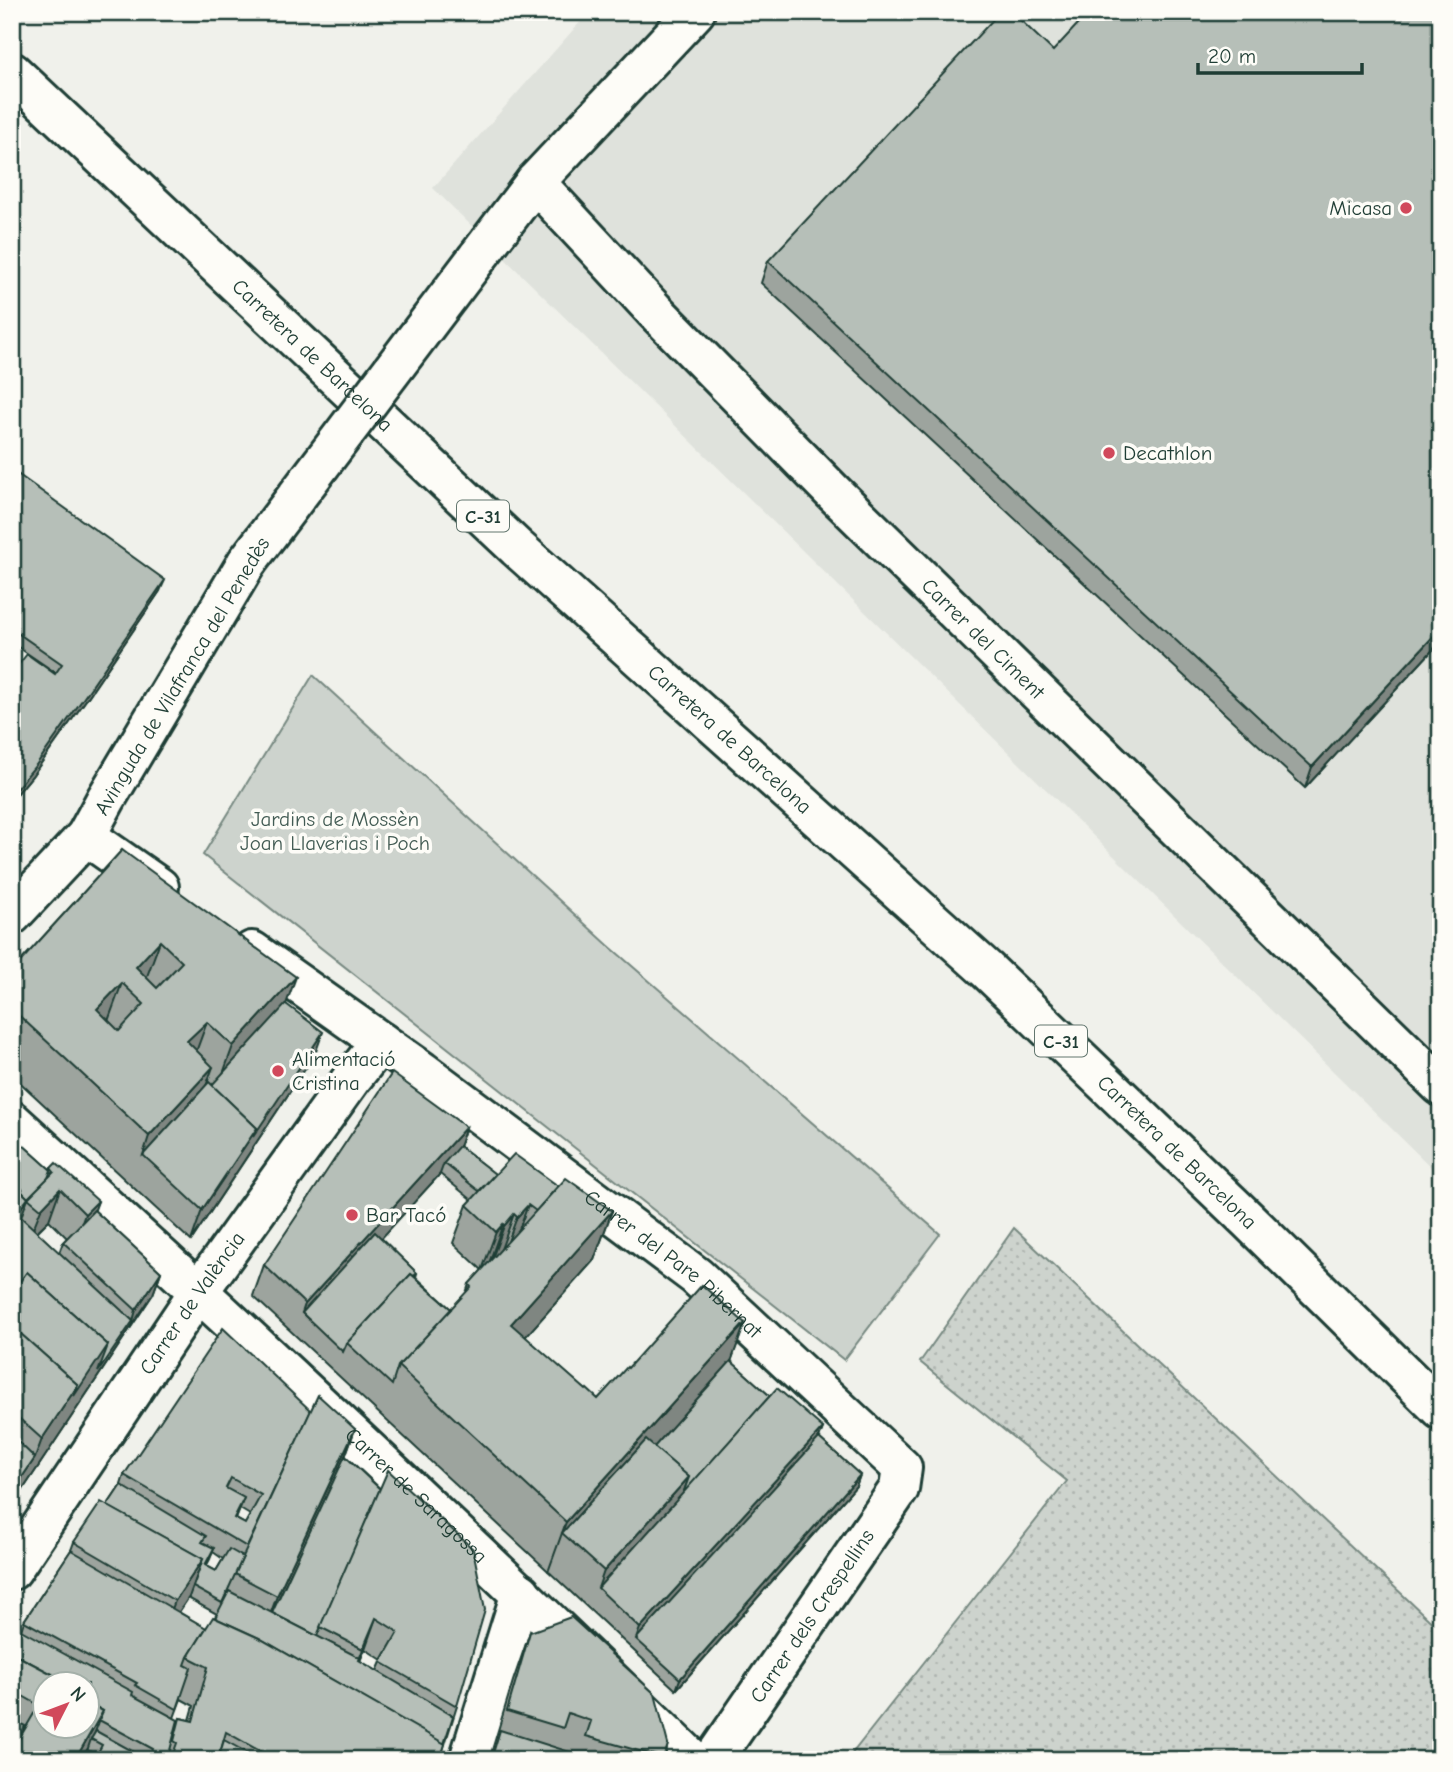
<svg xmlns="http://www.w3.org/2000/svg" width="1453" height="1772" viewBox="0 0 1453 1772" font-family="'Comic Neue',sans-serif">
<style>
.built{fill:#dfe2dc}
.grass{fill:url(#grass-dots);stroke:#768880;stroke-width:2}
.green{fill:#cdd3cd;stroke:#768880;stroke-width:2}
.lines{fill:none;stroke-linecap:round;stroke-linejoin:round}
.minor-casing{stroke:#1f3d34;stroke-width:44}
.trunk-casing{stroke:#1f3d34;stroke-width:44}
.minor{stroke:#fdfcf7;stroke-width:38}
.trunk{stroke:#fdfcf7;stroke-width:38}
.minor-bridge-casing{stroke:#1f3d34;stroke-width:44;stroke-linecap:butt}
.minor-bridge{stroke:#fdfcf7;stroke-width:38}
.wall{fill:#9da49e;stroke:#1f3d34;stroke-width:2;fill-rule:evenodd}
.shaded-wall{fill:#7f8681;stroke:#1f3d34;stroke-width:2}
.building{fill:#b6bfb8;stroke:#1f3d34;stroke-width:2;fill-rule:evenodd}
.poi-dot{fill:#d1495b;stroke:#fdfcf7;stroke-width:2.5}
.labels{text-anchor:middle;stroke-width:7;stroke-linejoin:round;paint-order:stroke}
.shield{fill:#fdfcf7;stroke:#62766e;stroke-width:2}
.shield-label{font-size:19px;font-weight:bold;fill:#1f3d34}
.poi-label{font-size:21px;fill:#1f3d34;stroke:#fdfcf7;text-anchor:start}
.street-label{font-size:21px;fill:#1f3d34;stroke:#fdfcf7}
.park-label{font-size:21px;fill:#425b53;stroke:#fdfcf7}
</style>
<defs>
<pattern id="grass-dots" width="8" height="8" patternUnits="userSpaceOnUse" patternTransform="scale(1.75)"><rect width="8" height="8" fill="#cdd3cd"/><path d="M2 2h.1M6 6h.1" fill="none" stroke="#b0b6b1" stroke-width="1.8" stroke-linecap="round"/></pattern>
</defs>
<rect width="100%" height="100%" fill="#f0f1eb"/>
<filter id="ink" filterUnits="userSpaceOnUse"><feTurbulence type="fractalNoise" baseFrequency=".0143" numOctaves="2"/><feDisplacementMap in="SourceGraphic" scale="14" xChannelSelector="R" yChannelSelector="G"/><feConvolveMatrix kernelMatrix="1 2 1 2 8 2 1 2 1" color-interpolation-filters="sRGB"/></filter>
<g filter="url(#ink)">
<path class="built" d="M589,12h852v1165l-1008,-989z"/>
<path class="grass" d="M1014,1228l427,403v129h-594l220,-279 -147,-119z"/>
<path class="green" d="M313,675l295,270 332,289 -96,126 -641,-505z"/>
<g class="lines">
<g class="minor-casing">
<g id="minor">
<path id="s1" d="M535,182l119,128 180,183 607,593"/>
<path d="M477,258l58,-76 160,-170"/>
<path d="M86,836l73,51"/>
<path d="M12,915l74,-79 20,-37 141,-237"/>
<path id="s2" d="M252,951l170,120 274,205 206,192 -3,21 -186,271"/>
<path id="s3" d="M12,1121c231,209 457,422 681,639"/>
<path id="s4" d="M12,1570l187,-279 153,-213 29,-36"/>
<path d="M469,1760l52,-167"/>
</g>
</g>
<g class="trunk-casing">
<g id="trunk">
<path id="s5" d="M12,72l505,476 469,421 262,251 193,190"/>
</g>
</g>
<use href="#minor" class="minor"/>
<use href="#trunk" class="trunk"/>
<g class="minor-bridge-casing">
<path id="minor-bridge" d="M247,562l230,-304"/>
</g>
<use href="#minor-bridge" class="minor-bridge"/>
</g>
<g class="wall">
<path d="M1441,12v629l-136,147 -544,-505 7,-22 285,-210z"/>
<path d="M12,470l148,121 -72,106 -56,79 -20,24v-127h44l-44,-30z"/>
<path d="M122,850l164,154 29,50 -124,187 -179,-166v-104z"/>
<path d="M466,1127l-7,19 36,28 63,12 54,25 -18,49 -69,77 61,53 12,9 30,-31 117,-45 -14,38 39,35 53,32 -4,10 41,37 -4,11 -180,204 -423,-394 11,-31zM440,1174l32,26 -5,5 -14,38 29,27 -13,14 -3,9 -15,16 -35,-32 1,-4 -36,-35z"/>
<path d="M12,1135l39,35v-2l47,33 -4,9 67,62 -8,22 -141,212zM49,1220l18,18 -4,4 -4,11 -22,-21z"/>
<path d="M311,1411l44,18 -10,28 112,249 -17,54h-346l3,-5 -10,-5 1,-2 -7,12h-69v-116l9,-14 3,-9 47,-71 3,-8 33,-36 14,-21 3,-10zM240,1509l10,6 -5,9 -9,-5zM213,1552l10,7 -7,12 -10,-5zM188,1598l29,16 -11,14 -27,-16zM365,1649l17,11 -5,11 -17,-10zM181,1699l13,7 -4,14 -10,-2 -6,17v-17z"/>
<path d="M530,1632l138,112 -4,16h-175l24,-79z"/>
</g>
<g class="shaded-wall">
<path d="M165,580l-5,11 -72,106 -56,79 -20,24v-6z"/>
<path d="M1441,628v13l-136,147 7,-21z"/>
<path d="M160,941l-18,49 -6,-23z"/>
<path d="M296,977l-18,49 -63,70 18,-50z"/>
<path d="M122,983l-18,49 -7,-23z"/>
<path d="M207,1022l-18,49 -2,-30z"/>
<path d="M323,1032l-8,22 -124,187 11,-31 55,-82z"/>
<path d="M213,1067l-18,49 -52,39 6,-19z"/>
<path d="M466,1127l-11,31 -11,5 -4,11 -132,145 -6,-6 3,-9z"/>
<path d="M60,1189l-11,31 -20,19 12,-30z"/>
<path d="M28,1198l-11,30 -5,7v-15z"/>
<path d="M98,1201l-11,31 -13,13 11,-31z"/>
<path d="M528,1205l-14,38 -11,12 14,-38z"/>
<path d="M612,1211l-18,49 -101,113 18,-49z"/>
<path d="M514,1214l-14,38 -10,12 14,-38z"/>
<path d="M503,1224l-14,39 -7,7 14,-38z"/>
<path d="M161,1272l-8,22 -141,212v-14l23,-34 7,-19 36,-54 30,-40 25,-24 3,-11z"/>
<path d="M745,1323l-18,50 -95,105 -70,55 -14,39 18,-50z"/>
<path d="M823,1428l-8,21 -179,190 4,-11z"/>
<path d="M355,1429l-14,39 -74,155 10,-27z"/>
<path d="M860,1475l-4,11 -180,204 4,-11z"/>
<path d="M689,1477l-14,39 -77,72 6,-17z"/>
<path d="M244,1498l-8,21 -2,-1z"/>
<path d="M214,1548l-4,11 -9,17 4,-11z"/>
<path d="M203,1559l-14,38 -28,42 14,-38z"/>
<path d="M376,1618l-11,31 -14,32 12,-32z"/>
<path d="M103,1711l-11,29 -1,-1 -3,9 -7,12h-6z"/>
</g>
<g class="building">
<path d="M1000,12h12l41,39 36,-39h352v616l-129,139 -544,-506z"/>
<path d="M12,470l153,110 -73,106 -56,79 -24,29v-121l15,-19 28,20 7,-10 -50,-35 4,-12 -4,-3z"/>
<path d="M122,850l174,127 -63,69 -26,-24 -20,19 26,26 -64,69 -137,-127v-38zM160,941l22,21 -25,26 -21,-21zM122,983l22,21 -25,27 -22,-22z"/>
<path d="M286,1004l37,28 -70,105 4,-9 -45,-43z"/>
<path d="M392,1073l74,54 -161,177 -41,-39z"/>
<path d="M209,1082l48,46 -55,82 -59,-55z"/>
<path d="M12,1135l39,35 -3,8 -20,20 -7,-7 1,-2 -10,-9z"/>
<path d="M459,1146l36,28 -16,17 -35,-28z"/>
<path d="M514,1154l44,32 -22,25 -8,-6 -11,12 -3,-3 -10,12 -1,-2 -7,8 -29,-27z"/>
<path d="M56,1163l42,38 -13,13 -25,-25 -19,20 -13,-11 26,-26 -3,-4z"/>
<path d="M566,1178l46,33 -101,113 75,66 1,-1 11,10 29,-32 1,1 74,-83 43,38 -179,199 -168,-156 73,-79 -2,-3z"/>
<path d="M12,1180l10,9 -2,1 8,8 -16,22z"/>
<path d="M94,1210l67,62 -25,38 -73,-68z"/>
<path d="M21,1217l112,104 -35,51 10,-27 -81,-73 -15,20v-62z"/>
<path d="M375,1232l42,41 -3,3 -3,-2 -64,69 -4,9 -41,-39z"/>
<path d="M27,1272l81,73 -34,51 4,-11 -66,-59v-34z"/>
<path d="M411,1274l40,35 -53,57 -6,19 -45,-42z"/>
<path d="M12,1326l66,59 -36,54 -30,-27z"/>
<path d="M223,1328l88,83 -64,136 -123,-72zM231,1478l30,17 -16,29 -11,-6 10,-20 -18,-10z"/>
<path d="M731,1361l39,35 -87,98 6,-17 -35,-30z"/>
<path d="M777,1388l46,40 -183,200 -42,-40z"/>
<path d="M318,1395l37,34 -78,167 -42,-22z"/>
<path d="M12,1436l23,22 -23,34z"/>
<path d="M819,1438l41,37 -180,204 -44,-40z"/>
<path d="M646,1440l43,37 -85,94 -42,-38z"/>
<path d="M345,1456l35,33 -63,147 -45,-23z"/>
<path d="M388,1470l85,79 12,61 -28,96 -76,-44 17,-30 -22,-14 -13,31 -43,-22z"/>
<path d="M121,1485l85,51 -4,6 12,6 -9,17 11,6 13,-22 14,8 -21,46 -29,-16 10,-28 -96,-53z"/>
<path d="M101,1502l102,57 -28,42 -101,-59z"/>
<path d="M71,1550l135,78 -18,29 -3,8 6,3 -14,41 -42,-24 2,-2 -113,-62z"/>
<path d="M229,1591l131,67 -1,2 94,56 -9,28 -185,-106 -44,-20z"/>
<path d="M213,1617l46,21 186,106 -5,16h-164l-50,-28 -8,28h-47l6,-17 -3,-2 6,-23 13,3 15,-54 -20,-10z"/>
<path d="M571,1617l84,77 13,50 -4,14 -78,-22 5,-15 -23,-8 -5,15 -56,-17 23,-79z"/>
<path d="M21,1630l112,62 -1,3 46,25 -10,38 2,2h-23l6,-11 -54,-29 4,-9 -15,-8v-19h-33l-4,-1 3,-8 -42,-22v-9z"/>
<path d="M12,1653l42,22 -5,9h-3v6l-9,14 -25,-14z"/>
<path d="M46,1693v33h42v-23l15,8 -28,49h-63v-9z"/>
<path d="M12,1719l13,7 -13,23z"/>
<path d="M500,1730l79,25 19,5h-107z"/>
<path d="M96,1731l51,28 -53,1 8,-15 -11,-6z"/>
<path d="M224,1740l36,20h-42z"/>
</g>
</g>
<g class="poi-dot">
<circle cx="1406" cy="208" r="7"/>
<circle cx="1109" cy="453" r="7"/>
<circle cx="278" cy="1071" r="7"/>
<circle cx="352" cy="1215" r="7"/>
</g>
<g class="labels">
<g class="shield">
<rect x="457" y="500.5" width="52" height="31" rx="5"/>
<rect x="1035" y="1025.5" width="52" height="31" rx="5"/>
</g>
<g class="shield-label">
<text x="483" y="523">C-31</text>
<text x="1061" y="1048">C-31</text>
</g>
<g class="poi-label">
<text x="1392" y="215" text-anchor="end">Micasa</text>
<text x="1123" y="460">Decathlon</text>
<text x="292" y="1066">Alimentació<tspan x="292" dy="24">Cristina</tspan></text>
<text x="366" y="1222">Bar Tacó</text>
</g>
<g class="street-label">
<text dy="7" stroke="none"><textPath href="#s5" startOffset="413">Carretera de Barcelona</textPath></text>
<text dy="7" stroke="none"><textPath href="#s1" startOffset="640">Carrer del Ciment</textPath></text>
<text transform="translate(182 676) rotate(-59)" y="7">Avinguda de Vilafranca del Penedès</text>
<text dy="7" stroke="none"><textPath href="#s5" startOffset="980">Carretera de Barcelona</textPath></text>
<text dy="7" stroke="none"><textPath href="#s5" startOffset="1589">Carretera de Barcelona</textPath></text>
<text dy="7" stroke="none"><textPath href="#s2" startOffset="525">Carrer del Pare Pibernat</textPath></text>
<text dy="7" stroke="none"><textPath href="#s4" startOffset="322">Carrer de València</textPath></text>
<text dy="7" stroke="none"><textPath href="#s3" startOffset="551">Carrer de Saragossa</textPath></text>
<text transform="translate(812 1616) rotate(-56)" y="7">Carrer dels Crespellins</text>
</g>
<g class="park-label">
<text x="335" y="826">Jardins de Mossèn<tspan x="335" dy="24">Joan Llaverias i Poch</tspan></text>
</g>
</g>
<rect width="1453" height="1772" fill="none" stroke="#fdfcf7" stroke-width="42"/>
<rect x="21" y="21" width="1411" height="1730" fill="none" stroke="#1f3d34" stroke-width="2.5" filter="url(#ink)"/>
<g transform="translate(66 1705) rotate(48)"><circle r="33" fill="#fdfcf7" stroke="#a4b0a9" stroke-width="2"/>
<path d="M0-5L12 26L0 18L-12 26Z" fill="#d1495b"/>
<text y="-10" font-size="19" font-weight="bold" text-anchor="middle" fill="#1f3d34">N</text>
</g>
<path d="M1198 63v10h164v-10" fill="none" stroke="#1f3d34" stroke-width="3.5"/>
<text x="1208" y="63" font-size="21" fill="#1f3d34" stroke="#fdfcf7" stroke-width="5" paint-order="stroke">20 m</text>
</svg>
